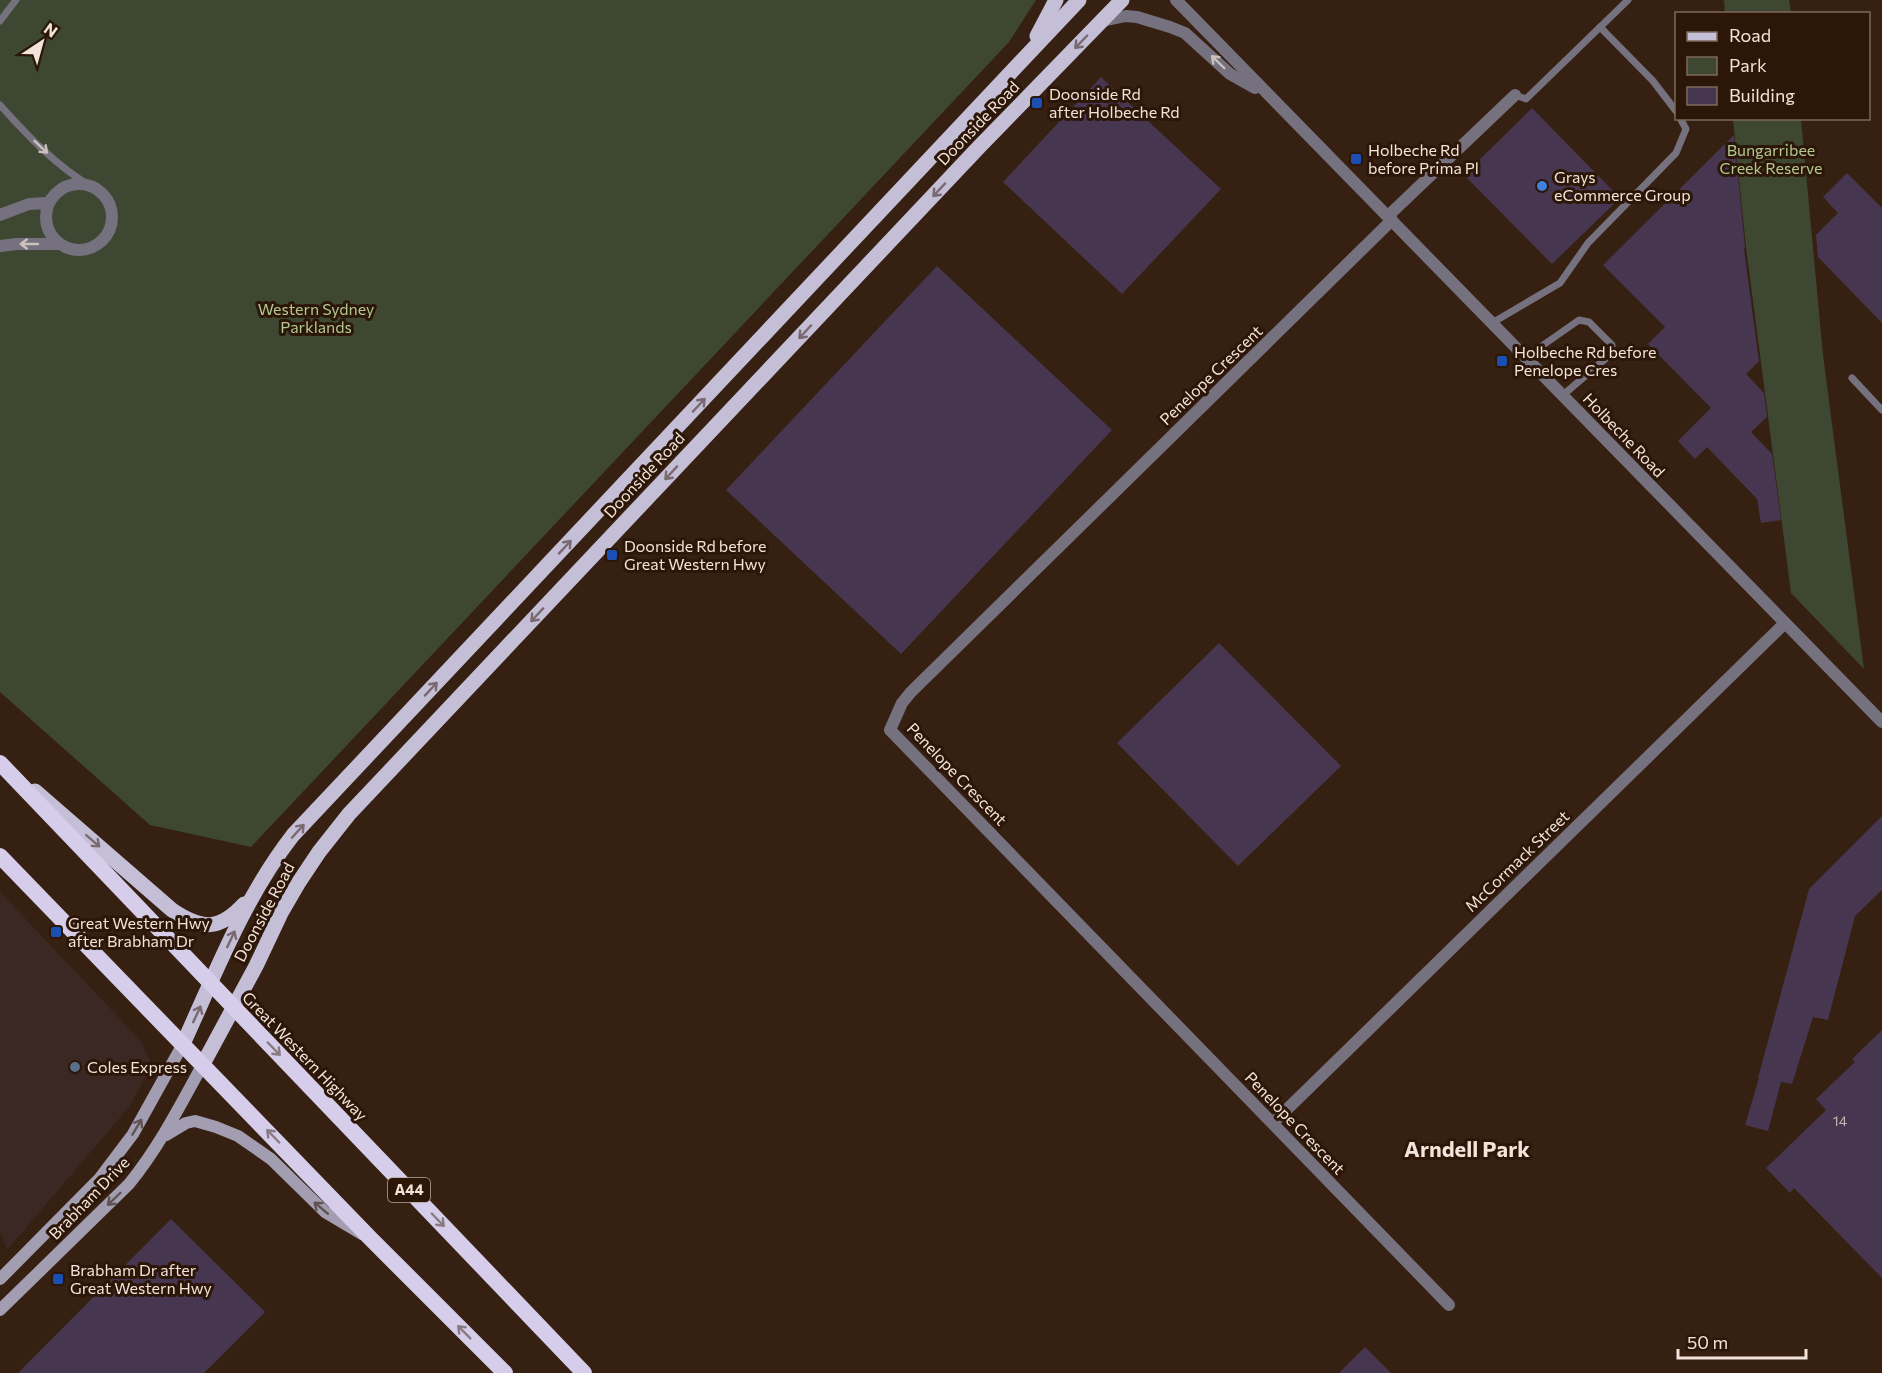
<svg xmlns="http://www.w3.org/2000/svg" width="1882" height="1373" viewBox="0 0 1882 1373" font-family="Commissioner,sans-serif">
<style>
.commercial{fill:#3b2824}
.green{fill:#3e4732}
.building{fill:#47364f}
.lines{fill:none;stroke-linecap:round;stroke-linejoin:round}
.service{stroke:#75717e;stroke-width:7}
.minor{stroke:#75717e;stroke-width:12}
.tertiary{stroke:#75717e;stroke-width:12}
.secondary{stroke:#a29db0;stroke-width:12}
.primary{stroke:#c5bed7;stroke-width:15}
.trunk{stroke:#d5cde9;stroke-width:16}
.oneway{stroke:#786a70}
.oneway2{stroke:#cdc1be}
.oneway3{stroke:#897b84}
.oneway4{stroke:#615354}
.transit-dot{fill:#1a4fb4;stroke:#2c1608;stroke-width:2}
.shop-dot{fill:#3f7fe0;stroke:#2c1608;stroke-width:2}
.service-dot{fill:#5c6f8a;stroke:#2c1608;stroke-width:2}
.labels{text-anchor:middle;stroke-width:6;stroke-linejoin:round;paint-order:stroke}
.number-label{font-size:14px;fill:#c8b8b7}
.shield{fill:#2c1608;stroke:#b7a69b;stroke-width:1.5}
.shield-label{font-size:15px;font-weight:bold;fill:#f3e3da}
.poi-label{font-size:16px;fill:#f3e3da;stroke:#2c1608;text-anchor:start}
.street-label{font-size:16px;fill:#f3e3da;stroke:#2c1608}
.park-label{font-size:16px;fill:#b1c891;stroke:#2c1608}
.district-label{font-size:22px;font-weight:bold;fill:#f3e3da;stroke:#2c1608}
</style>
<rect width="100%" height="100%" fill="#362012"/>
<path class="commercial" d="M0,892l140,148 10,21 -2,11 -19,35 -122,143 -7,-19z"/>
<g class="green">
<path d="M0,0h1036l-27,42 -758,805 -101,-22 -150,-133z"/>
<path d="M1724,0h65l2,13h-66z"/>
<path d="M1733,119h68l22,236 41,314 -73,-76 -45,-346z"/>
</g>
<g class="building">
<path d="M1101,77l120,112 -99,105 -119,-112z"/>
<path d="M1532,108l88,90 -68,66 -88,-89z"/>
<path d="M1734,135l11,112 -1,2 15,112 -13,13 18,19 3,24 -16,15 21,22 9,66 -20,3 -4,-24 -50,-52 -12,12 -17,-18 33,-33 -63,-64 17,-17 -62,-62z"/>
<path d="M1847,173l35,35v115l-64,-66 -2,-22 22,-22 -15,-16z"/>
<path d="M937,266l175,164 -211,224 -175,-164z"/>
<path d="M1219,643l122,123 -103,100 -121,-123z"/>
<path d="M1882,816v74l-27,26 -27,104 -15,-3 -21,67 -11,-2 -13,49 -23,-6 14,-47h-1l51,-189z"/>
<path d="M1882,1030v248l-88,-90 -4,5 -24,-25 60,-58 -10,-11 39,-37 -3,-3z"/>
<path d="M171,1219l94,93 -61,61h-186z"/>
<path d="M1365,1347l26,26h-52z"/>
</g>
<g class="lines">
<g class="service">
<path d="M0,21l16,-21"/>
<path d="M1600,27l53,54 23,30"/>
<path d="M1515,95l11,4 102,-99"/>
<path d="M0,105c27,30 56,61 92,82"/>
<path d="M1492,323l68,-40 28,-40 88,-90 10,-24 -6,-11"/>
<path d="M1526,357l53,-37 10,2 23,23 -1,9 -48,41"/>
<path d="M1852,378l30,32"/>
</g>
<g class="minor">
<circle cx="79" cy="217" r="33"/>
<path d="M0,215l29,-11 19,-1"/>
<path d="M1388,216l127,-121"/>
<path d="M1392,220l-481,472 -9,11 -12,27 559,575"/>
<path d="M0,246l17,-2h42"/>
<path d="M1273,1123l512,-500"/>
</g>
<g class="tertiary">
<path d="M1176,0l706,722"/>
<path d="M1102,21l24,-5 11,1 33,10 15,6 45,41 25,14"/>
</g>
<g class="secondary">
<path d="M166,1135l20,-12 9,-2 21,6 22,9 33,23 54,53 37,22"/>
<path d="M0,1279l99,-100 34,-45 50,-90"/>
<path d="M0,1310l129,-126c30,-37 51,-78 74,-120"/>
</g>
<g class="primary">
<path d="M1037,36l19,-36"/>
<path d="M35,791l137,119c30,20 47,21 72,-6"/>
<path d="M183,1044c33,-72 61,-146 110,-209l786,-835"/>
<path d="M203,1064l53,-98 25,-53 18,-31 20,-30 30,-38 630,-667 143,-147"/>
</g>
<g class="trunk">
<path d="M0,763l584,610"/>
<path d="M0,856l371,383 134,134"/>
</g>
</g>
<defs><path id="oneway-shaft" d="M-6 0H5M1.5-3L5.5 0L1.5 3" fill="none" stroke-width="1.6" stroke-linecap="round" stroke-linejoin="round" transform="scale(1.5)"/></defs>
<g class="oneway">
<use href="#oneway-shaft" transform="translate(1081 42) rotate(134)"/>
<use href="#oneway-shaft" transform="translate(939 190) rotate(133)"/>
<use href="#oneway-shaft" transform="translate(805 332) rotate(133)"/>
<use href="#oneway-shaft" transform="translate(699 405) rotate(-47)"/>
<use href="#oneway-shaft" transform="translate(671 473) rotate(133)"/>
<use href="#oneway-shaft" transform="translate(565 547) rotate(-47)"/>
<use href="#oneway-shaft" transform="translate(537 615) rotate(133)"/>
<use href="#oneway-shaft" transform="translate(431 689) rotate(-47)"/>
<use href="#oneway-shaft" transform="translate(298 831) rotate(-48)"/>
<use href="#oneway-shaft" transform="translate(93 841) rotate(41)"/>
<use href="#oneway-shaft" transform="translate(231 939) rotate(-65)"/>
<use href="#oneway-shaft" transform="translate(197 1014) rotate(-65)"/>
</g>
<g class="oneway2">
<use href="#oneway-shaft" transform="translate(1218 62) rotate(-136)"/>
<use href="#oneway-shaft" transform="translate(41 147) rotate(43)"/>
<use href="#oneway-shaft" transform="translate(29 244) rotate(-180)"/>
</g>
<g class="oneway3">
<use href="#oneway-shaft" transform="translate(274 1049) rotate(46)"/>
<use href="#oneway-shaft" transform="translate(273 1136) rotate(-134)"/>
<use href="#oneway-shaft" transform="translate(438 1220) rotate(46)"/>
<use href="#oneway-shaft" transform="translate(464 1332) rotate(-135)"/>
</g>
<g class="oneway4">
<use href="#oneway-shaft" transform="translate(137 1127) rotate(-59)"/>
<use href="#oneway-shaft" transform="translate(114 1199) rotate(136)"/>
<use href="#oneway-shaft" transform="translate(321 1208) rotate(-140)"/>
</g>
<g class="transit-dot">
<rect x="1031" y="97" width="12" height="12" rx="3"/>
<rect x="1350" y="153" width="12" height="12" rx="3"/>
<rect x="1496" y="355" width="12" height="12" rx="3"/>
<rect x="606" y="549" width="12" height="12" rx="3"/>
<rect x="50" y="926" width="12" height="12" rx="3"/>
<rect x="52" y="1273" width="12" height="12" rx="3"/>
</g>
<circle class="shop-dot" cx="1542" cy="186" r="6"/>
<circle class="service-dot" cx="75" cy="1067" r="6"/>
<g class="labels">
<g class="number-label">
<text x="1840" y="1126">14</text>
</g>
<rect class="shield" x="388" y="1178" width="42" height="24" rx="4.5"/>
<g class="shield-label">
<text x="409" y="1195">A44</text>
</g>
<g class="poi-label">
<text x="1049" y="100">Doonside Rd<tspan x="1049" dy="18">after Holbeche Rd</tspan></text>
<text x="1368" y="156">Holbeche Rd<tspan x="1368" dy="18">before Prima Pl</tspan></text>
<text x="1554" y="183">Grays<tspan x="1554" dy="18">eCommerce Group</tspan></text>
<text x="1514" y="358">Holbeche Rd before<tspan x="1514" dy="18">Penelope Cres</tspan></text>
<text x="624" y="552">Doonside Rd before<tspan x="624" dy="18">Great Western Hwy</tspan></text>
<text x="68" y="929">Great Western Hwy<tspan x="68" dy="18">after Brabham Dr</tspan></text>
<text x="87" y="1073">Coles Express</text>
<text x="70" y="1276">Brabham Dr after<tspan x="70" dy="18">Great Western Hwy</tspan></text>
</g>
<g class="street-label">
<text transform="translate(978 123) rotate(-46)" y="6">Doonside Road</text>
<text transform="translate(1211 375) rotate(-44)" y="6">Penelope Crescent</text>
<text transform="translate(1624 435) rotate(46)" y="6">Holbeche Road</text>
<text transform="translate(644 475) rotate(-47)" y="6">Doonside Road</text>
<text transform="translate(957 774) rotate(46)" y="6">Penelope Crescent</text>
<text transform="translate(1517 861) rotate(-44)" y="6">McCormack Street</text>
<text transform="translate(264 912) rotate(-62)" y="6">Doonside Road</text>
<text transform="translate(305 1056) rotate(46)" y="6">Great Western Highway</text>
<text transform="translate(1295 1123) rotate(46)" y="6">Penelope Crescent</text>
<text transform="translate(89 1198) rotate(-46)" y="6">Brabham Drive</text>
</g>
<g class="park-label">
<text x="1771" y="156">Bungarribee<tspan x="1771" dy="18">Creek Reserve</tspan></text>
<text x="316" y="315">Western Sydney<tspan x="316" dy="18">Parklands</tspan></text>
</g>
<g class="district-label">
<text x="1467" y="1157">Arndell Park</text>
</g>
</g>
<rect x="1675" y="12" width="195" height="108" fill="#2c1608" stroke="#7c685c" stroke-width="1.5"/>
<rect x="1687" y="32" width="30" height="9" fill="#c5bed7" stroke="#7c685c" stroke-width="1.5"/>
<text x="1729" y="42" font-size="18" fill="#f3e3da">Road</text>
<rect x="1687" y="57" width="30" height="18" fill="#3e4732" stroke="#7c685c" stroke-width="1.5"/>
<text x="1729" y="72" font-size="18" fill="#f3e3da">Park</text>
<rect x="1687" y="87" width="30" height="18" fill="#47364f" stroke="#7c685c" stroke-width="1.5"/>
<text x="1729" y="102" font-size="18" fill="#f3e3da">Building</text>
<g transform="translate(42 42) rotate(36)" stroke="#2c1608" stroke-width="4.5" paint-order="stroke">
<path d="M0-4.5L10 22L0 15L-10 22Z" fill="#f3e3da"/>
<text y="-9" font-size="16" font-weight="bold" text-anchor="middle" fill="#f3e3da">N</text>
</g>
<path d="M1678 1349v9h128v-9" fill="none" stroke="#f3e3da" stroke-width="3"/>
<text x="1687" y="1349" font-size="18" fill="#f3e3da" stroke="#2c1608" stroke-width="4.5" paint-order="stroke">50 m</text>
</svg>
